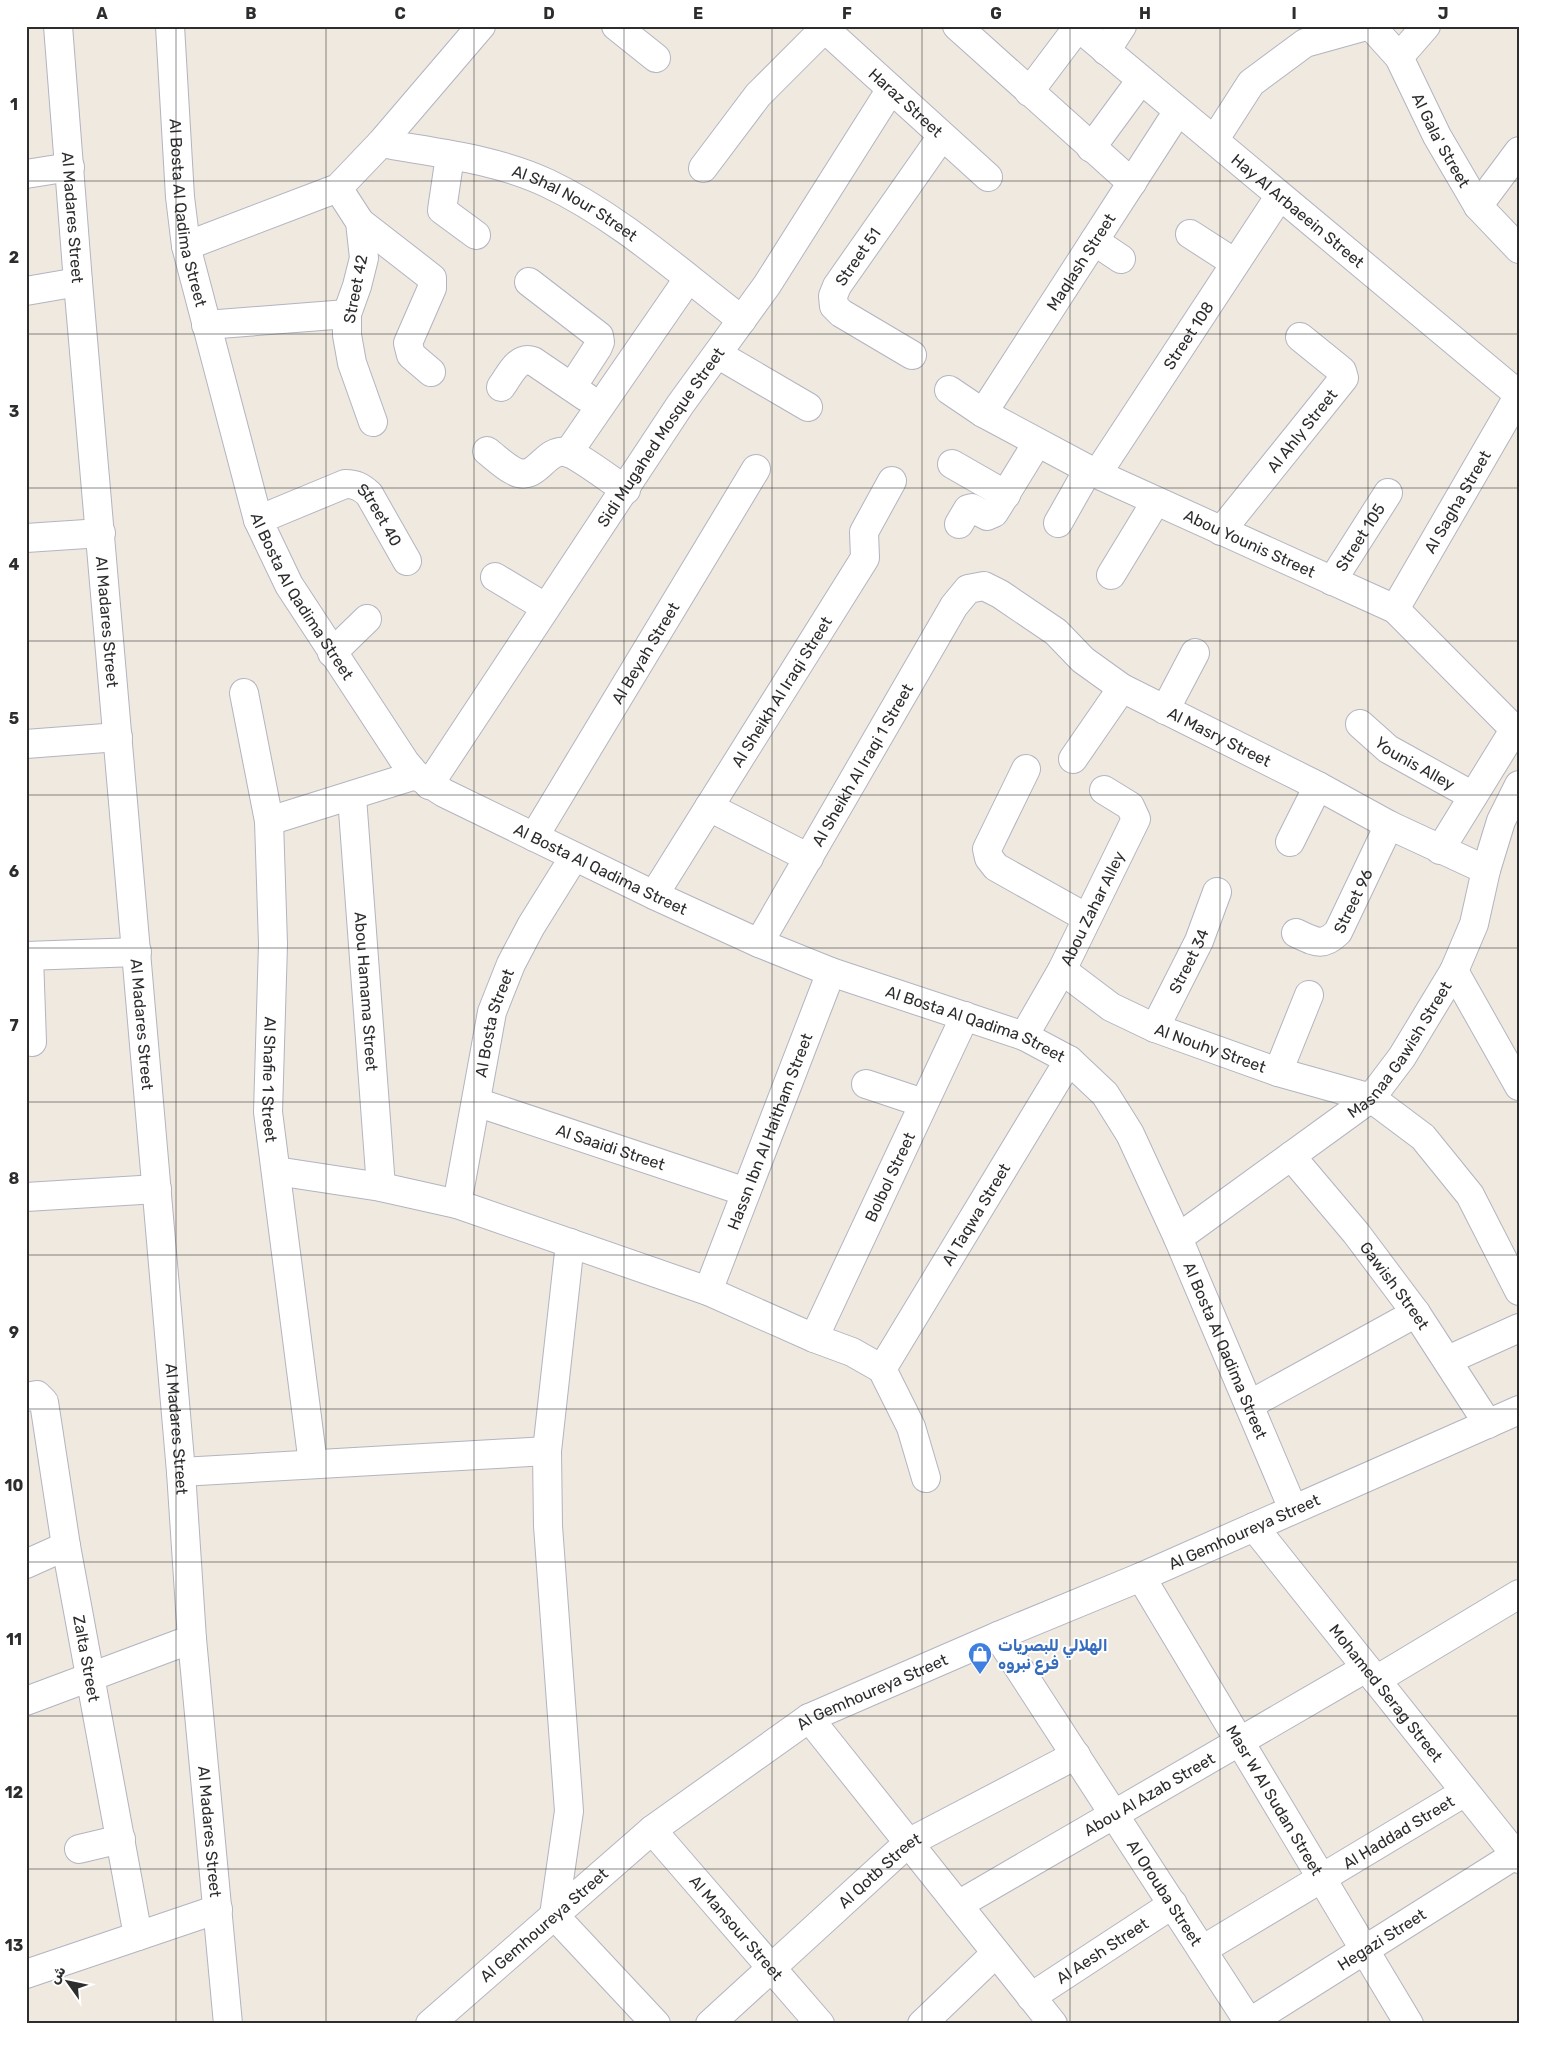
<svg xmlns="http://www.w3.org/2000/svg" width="1545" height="2050" viewBox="0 0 1545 2050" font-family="Rubik,'Noto Sans Arabic',sans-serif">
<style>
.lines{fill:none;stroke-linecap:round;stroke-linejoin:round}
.street-casing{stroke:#b3b4c1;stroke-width:30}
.street{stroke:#fff;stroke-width:28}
.grid{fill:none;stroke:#2d2d2d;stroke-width:1;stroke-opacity:0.55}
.labels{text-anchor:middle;stroke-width:4;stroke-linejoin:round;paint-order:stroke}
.street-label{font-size:16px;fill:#2d2d2d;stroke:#fff}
.shop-label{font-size:16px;font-weight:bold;fill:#366cbe;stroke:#fff;text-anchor:start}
.neatline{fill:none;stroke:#2d2d2d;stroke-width:2}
.grid-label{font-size:16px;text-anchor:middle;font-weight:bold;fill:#2d2d2d}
</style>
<rect width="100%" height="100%" fill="#efe9df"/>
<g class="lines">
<g class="street-casing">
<g id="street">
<path id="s1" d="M58,26l20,256 103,1190 11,167 36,385"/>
<path id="s2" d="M170,26l10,171 6,49 72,274 31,65 116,177 11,13 28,18 210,102 105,48 72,29 193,64 45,24 36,34 25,40 48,104 115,271"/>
<path d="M616,26l40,32"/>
<path id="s3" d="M819,26l5,2 164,149"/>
<path d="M957,26l175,157"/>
<path id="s4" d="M1077,26l442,369"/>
<path id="s5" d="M1371,26l28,31 38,79 41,70 41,43"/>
<path d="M1106,51l16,-25"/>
<path d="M1399,57l27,-31"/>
<path d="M1029,92l49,-65"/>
<path d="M1215,139l36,-56 54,-40 61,-17"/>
<path id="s6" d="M381,143c55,10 115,16 166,40 72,34 132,89 195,137"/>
<path d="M1091,148l50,-68"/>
<path d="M450,156l-8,54 34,25"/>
<path d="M703,168l55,-73 69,-69"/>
<path d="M26,174l44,-7"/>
<path d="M338,188l22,34 4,36 -7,28 -10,28v21l5,28 21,59"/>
<path d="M1478,206l41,-55"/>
<path d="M360,222l72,56v10l-24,55 3,12 20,17"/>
<path d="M1190,234l45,29"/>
<path d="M1094,241l27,18"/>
<path d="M186,246l152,-58 43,-45 100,-117"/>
<path d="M529,282l70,54 1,6 -2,5 -26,40"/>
<path d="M26,291l52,-9"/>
<path d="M206,325l141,-11"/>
<path d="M719,355l89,52"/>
<path id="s7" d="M912,355l-71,-42 -7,-7 -1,-10 4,-10 105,-150"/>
<path d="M501,387c9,-12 16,-31 32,-26l53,36"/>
<path id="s8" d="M949,390l34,23 114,61 298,135 124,125"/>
<path id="s9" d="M983,413l195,-302"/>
<path d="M487,451c8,6 16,14 25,19 25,15 31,-22 54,-18 12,3 47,30 60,38"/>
<path d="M568,453l120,-174"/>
<path d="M952,464l54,31"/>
<path id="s10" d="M1097,474l182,-277"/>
<path id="s11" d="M258,520l87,-36c11,0 16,3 24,10l38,67"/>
<path d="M1058,523l30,-53"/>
<path d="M959,524l9,-15 4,-1 15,8 7,-3 43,-70"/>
<path id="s12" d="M1221,531l123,-153 -2,-7 -42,-34"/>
<path d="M26,538l75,-5"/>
<path d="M1111,575l45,-74"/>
<path d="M495,577l50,30"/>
<path id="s13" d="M1332,581l56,-88"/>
<path id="s14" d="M1395,609l124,-214"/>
<path d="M332,653l35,-34"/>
<path id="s15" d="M244,693l25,128 4,123 -5,168 45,352"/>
<path d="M1165,710l30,-57"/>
<path id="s16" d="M1360,724l28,25 85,47"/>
<path d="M26,744l92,-7"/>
<path d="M1073,759l49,-71"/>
<path d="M1026,769l-39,80 2,9 7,9 91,51"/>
<path id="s17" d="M429,785l251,-380 87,-120 124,-196"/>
<path id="s18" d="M352,797l29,390"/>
<path d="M709,807l100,51"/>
<path d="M269,821l147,-46"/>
<path id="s19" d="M534,837l222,-368"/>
<path d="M1290,842l28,-56"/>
<path d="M1440,850l74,-120"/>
<path id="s20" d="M654,895l211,-337 -1,-26 28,-51"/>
<path id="s21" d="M1296,933c18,8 26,15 42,-1l51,-107"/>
<path id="s22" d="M759,943l195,-337 14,-17 16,-3 16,8 56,38 27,28 39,28 196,98 71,39 97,45"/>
<path d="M26,956l111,-4"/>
<path d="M29,956l3,86"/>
<path id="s23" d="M1062,970l49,37 44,21 123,44 93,26 52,39 47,58 49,96"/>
<path d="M1454,971l65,115"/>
<path id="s24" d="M1155,1028l44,-87 18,-49"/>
<path id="s25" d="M1024,1036l38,-66 74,-151 -6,-13 -26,-16"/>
<path d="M1278,1072l31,-77"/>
<path d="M866,1084l57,19"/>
<path id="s26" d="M476,1102l270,90"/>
<path id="s27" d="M1291,1156l65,77 60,80 72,111"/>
<path d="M276,1171l105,16 76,17 251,87 106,47 38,14 30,17 29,58 15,51"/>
<path d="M26,1197l131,-8"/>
<path id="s28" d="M457,1204l35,-192 19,-48 20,-38 43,-69"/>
<path id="s29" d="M1178,1238l193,-140 31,-41 52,-86 20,-47 12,-54 15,-49 18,-36"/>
<path d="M570,1243l-23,208 1,75 21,285 -15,104 102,109"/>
<path id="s30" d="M708,1291l123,-319"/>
<path id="s31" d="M814,1338l151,-322"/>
<path d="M1448,1360l71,-32"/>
<path id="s32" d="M882,1369l187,-309"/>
<path id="s33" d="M26,1397l11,-2 7,7 22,144 72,390"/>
<path d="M1249,1405l167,-92"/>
<path d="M181,1472l366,-21"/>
<path id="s34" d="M1254,1527l265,332"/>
<path d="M26,1564l40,-18"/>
<path id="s35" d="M1141,1577l268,447"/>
<path id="s36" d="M998,1636l252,388"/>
<path d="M1376,1680l143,-86"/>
<path d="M26,1701l166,-62"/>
<path d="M809,1718l244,306"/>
<path id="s37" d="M652,1830l168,194"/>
<path d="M79,1849l42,-10"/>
<path id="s38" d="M958,1905l408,-237"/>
<path id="s39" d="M1202,1950l263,-158"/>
<path d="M26,1974l192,-65"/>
<path id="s40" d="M1031,1997l142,-93"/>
<path id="s41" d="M430,2024l222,-194 157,-112 189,-82 143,-59 378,-167"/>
<path id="s42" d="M710,2024l198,-181 168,-88"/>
<path d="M922,2024l74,-71"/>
<path id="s43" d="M1247,2024l268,-169"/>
</g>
</g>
<use href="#street" class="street"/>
</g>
<path class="grid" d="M176,26v1998M326,26v1998M474,26v1998M624,26v1998M772,26v1998M922,26v1998M1070,26v1998M1220,26v1998M1368,26v1998M26,181h1493M26,334h1493M26,488h1493M26,641h1493M26,795h1493M26,948h1493M26,1102h1493M26,1255h1493M26,1409h1493M26,1562h1493M26,1716h1493M26,1869h1493"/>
<defs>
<g id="shop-pin" transform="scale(1.25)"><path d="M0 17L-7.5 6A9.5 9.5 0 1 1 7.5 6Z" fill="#3f7fe0" stroke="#fff"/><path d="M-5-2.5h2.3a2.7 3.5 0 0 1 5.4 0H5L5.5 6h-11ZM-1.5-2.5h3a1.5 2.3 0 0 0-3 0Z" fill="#fff"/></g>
</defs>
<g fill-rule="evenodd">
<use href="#shop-pin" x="980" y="1654"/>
</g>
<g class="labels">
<g class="street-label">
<text dy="6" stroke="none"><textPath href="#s3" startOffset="116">Haraz Street</textPath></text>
<text dy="6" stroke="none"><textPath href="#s5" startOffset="135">Al Gala' Street</textPath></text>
<text dy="6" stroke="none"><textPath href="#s6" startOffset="205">Al Shal Nour Street</textPath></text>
<text dy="6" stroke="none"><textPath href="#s4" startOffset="288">Hay Al Arbaeein Street</textPath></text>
<text dy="6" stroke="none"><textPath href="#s2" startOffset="188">Al Bosta Al Qadima Street</textPath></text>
<text dy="6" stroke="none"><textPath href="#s1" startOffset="192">Al Madares Street</textPath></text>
<text dy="6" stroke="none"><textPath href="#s7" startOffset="149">Street 51</textPath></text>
<text dy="6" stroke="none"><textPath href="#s9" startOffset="180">Maqlash Street</textPath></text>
<text transform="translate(355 289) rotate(-79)" y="6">Street 42</text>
<text dy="6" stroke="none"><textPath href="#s10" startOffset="166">Street 108</textPath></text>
<text dy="6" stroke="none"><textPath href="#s12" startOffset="129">Al Ahly Street</textPath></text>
<text dy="6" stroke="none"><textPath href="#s17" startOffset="418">Sidi Mugahed Mosque Street</textPath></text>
<text dy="6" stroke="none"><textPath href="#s14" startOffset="124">Al Sagha Street</textPath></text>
<text dy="6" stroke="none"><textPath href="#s11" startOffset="144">Street 40</textPath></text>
<text dy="6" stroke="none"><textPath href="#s13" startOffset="52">Street 105</textPath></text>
<text dy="6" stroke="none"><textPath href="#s8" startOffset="338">Abou Younis Street</textPath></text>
<text dy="6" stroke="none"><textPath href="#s2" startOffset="592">Al Bosta Al Qadima Street</textPath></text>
<text dy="6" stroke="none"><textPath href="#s1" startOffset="598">Al Madares Street</textPath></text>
<text dy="6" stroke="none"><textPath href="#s19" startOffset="215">Al Beyah Street</textPath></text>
<text dy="6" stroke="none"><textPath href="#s20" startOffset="240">Al Sheikh Al Iraqi Street</textPath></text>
<text dy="6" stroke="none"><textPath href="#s22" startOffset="709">Al Masry Street</textPath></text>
<text dy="6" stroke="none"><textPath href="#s16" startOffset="68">Younis Alley</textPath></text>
<text dy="6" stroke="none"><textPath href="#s22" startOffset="206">Al Sheikh Al Iraqi 1 Street</textPath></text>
<text dy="6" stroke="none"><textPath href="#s2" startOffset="1012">Al Bosta Al Qadima Street</textPath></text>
<text dy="6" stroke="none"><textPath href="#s21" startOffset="81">Street 96</textPath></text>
<text dy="6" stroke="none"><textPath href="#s25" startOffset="145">Abou Zahar Alley</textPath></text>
<text dy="6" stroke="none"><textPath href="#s24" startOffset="75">Street 34</textPath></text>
<text dy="6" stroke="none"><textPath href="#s18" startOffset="195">Abou Hamama Street</textPath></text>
<text dy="6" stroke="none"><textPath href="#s28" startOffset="185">Al Bosta Street</textPath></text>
<text dy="6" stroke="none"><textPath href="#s2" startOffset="1418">Al Bosta Al Qadima Street</textPath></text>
<text dy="6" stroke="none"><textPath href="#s1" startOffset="1002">Al Madares Street</textPath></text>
<text dy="6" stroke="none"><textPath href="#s23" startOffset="169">Al Nouhy Street</textPath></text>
<text dy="6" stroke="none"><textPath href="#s29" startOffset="294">Masnaa Gawish Street</textPath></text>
<text dy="6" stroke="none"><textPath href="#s15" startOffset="389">Al Shafie 1 Street</textPath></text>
<text dy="6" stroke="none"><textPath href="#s30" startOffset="171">Hassn Ibn Al Haitham Street</textPath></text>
<text dy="6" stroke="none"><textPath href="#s26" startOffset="142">Al Saaidi Street</textPath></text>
<text dy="6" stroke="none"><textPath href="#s31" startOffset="178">Bolbol Street</textPath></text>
<text dy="6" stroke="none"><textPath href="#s32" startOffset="181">Al Taqwa Street</textPath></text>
<text dy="6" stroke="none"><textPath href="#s27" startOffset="166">Gawish Street</textPath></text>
<text dy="6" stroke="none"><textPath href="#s2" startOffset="1852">Al Bosta Al Qadima Street</textPath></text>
<text dy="6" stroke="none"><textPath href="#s1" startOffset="1408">Al Madares Street</textPath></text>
<text dy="6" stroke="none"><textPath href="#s41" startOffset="961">Al Gemhoureya Street</textPath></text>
<text dy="6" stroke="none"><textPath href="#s33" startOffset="281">Zalta Street</textPath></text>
<text dy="6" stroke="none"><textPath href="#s41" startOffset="556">Al Gemhoureya Street</textPath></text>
<text dy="6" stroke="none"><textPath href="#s34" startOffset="212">Mohamed Serag Street</textPath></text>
<text dy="6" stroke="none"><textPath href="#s38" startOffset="221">Abou Al Azab Street</textPath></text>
<text dy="6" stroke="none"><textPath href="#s35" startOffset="260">Masr W Al Sudan Street</textPath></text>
<text dy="6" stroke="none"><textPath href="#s1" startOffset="1812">Al Madares Street</textPath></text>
<text dy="6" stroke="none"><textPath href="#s39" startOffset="229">Al Haddad Street</textPath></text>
<text dy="6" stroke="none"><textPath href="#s42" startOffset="229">Al Qotb Street</textPath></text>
<text dy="6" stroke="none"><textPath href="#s36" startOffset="306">Al Orouba Street</textPath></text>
<text dy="6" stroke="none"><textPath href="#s41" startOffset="151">Al Gemhoureya Street</textPath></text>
<text dy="6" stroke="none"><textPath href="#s37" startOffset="129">Al Mansour Street</textPath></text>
<text dy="6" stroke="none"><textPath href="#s43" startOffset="159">Hegazi Street</textPath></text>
<text dy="6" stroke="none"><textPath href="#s40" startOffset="85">Al Aesh Street</textPath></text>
</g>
<g class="shop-label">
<text x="998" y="1651">الهلالي للبصريات<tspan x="998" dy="18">فرع نبروه</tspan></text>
</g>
</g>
<rect width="1545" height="2050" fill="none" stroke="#ffffff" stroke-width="55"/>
<g transform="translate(68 1982) rotate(303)" stroke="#ffffff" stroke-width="4" paint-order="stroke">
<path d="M0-4L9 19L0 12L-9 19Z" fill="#2d2d2d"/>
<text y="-8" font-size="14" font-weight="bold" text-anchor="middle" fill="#2d2d2d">ش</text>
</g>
<rect x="28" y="28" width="1490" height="1994" class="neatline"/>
<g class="grid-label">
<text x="102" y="19">A</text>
<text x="251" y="19">B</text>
<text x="400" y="19">C</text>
<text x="549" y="19">D</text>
<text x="698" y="19">E</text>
<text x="847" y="19">F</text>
<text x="996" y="19">G</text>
<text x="1145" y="19">H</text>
<text x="1294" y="19">I</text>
<text x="1443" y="19">J</text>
<text x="14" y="110">1</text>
<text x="14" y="263">2</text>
<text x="14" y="417">3</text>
<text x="14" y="570">4</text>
<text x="14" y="724">5</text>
<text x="14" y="877">6</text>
<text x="14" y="1031">7</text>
<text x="14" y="1184">8</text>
<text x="14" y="1338">9</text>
<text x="14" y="1491">10</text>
<text x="14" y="1645">11</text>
<text x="14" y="1798">12</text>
<text x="14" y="1951">13</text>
</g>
</svg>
